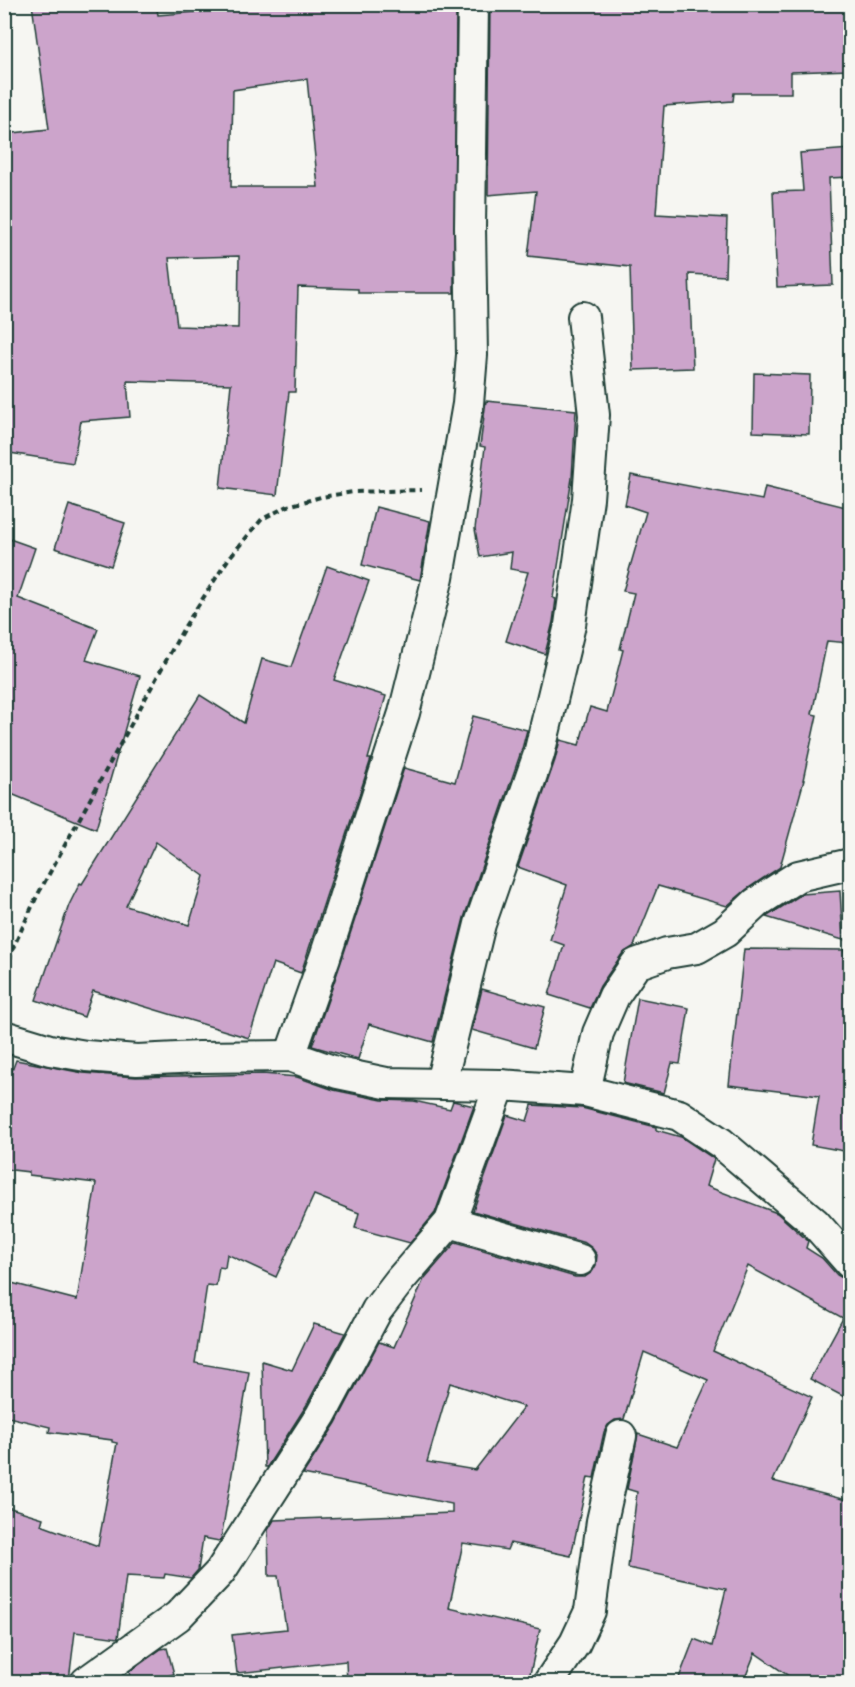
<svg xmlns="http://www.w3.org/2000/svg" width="855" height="1687" viewBox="0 0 855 1687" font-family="Kalam,sans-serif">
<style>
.building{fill:#cca4cb;stroke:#1f3d34;stroke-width:1.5;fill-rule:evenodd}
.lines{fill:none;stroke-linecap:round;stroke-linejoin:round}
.street-casing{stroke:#1f3d34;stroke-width:34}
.path{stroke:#1f3d34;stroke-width:4;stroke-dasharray:6 4.5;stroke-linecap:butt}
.street{stroke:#f6f6f2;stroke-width:30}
</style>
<rect width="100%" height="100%" fill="#f6f6f2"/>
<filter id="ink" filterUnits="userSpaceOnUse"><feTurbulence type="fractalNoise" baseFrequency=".0167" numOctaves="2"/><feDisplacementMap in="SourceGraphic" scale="12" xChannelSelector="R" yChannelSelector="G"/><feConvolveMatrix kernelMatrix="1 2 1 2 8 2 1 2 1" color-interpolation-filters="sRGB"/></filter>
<g filter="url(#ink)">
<g class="building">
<path d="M32,4h124l2,11 89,-7v-4h209l-2,289h-96v-4l-60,-2 -3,105h-6l-12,103 -57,-7 11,-104 -104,-3 3,36 -49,4 -8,42 -63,-10 -6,-65v-254l45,-5zM307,79l11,108h-87l2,-97zM239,256l-1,72 -61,-2 -8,-68z"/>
<path d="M490,4h359l1,66 -59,2v21h-57l-1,8 -69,5 -8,108 71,4 -2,58 -36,-2 4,94 -60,2 -3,-103 -102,-11 8,-65 -48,4z"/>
<path d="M850,149v28l-21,1 4,107 -56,2 -4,-95 30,-1 -3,-38z"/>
<path d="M754,373l56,2 -1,59 -56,-2z"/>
<path d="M486,401l90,9 -4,68 -19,120 3,1 -3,23 -8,32 -39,-13 22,-69 -18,-3 2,-17 -32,5 -5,-28 10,-82 -5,-1z"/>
<path d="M631,475l131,25 3,-13 85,21v135l-23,-2 -15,73 5,1 -14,65h1l-24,87 -33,22 -20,17 -69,-20 -24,60 -12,8 -22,32 -10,22 -41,-13 15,-50 -14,-5 17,-55 -49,-18 37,-107 5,-20 19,5 11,-38 17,5 16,-62 -3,-1 14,-56 -11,-2 23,-79 -21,-7z"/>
<path d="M69,505l56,18 -14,43 -56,-18z"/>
<path d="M376,507l54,14 -10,59 -58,-15z"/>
<path d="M4,537l31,11 -17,50 80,31 -12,31 54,16 -44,153 -92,-38z"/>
<path d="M327,566l42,15 -35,99 52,16 -18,63h3l-70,214 -28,-10 -24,75 -156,-47 -9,26 -48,-17 33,-95 11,-22 2,1 118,-189 44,28 18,-64 29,8zM156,842l48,34 -15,49 -63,-19z"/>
<path d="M473,716l54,14 -5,19 -58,169 -31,124 -64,-18 -11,35 -46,-13 29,-84 63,-194 51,14z"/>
<path d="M840,891l3,49 -77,-23 36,-23z"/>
<path d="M744,949l100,1 3,37h3v165l-39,-7 8,-49 -90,-11z"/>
<path d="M482,989l63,18 -11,41 -62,-18z"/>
<path d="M638,998l51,10 -9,56 -8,-1 -8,30 -41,-10z"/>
<path d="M16,1060l67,13 53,4 127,-3 34,3 37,13 48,10 32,1 36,8 3,-8 21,5 -39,107 -25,30 -55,-15 4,-15 -45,-18 -38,82 -49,-23 -2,14 -6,-1 -3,19 -9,-1 -12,78 54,9 -28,167 -2,2 -16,-3 -5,32 -7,8 -26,-4 -1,4 -38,-2 -8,62 -43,-6 -6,48 -65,-4v-170l39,12 -2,7 57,21 19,-103 -5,-1v-2l-63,-8 1,-5 -46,-11v-135l73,19 19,-117 -67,-8v-3l-25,-3v-77z"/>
<path d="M532,1105l50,3 74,19v3l25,7 33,22 -8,27 71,27 31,28 -2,7 16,10 15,17 7,4 6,1v120l-40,-21 33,-61 -95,-52 -35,85 99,46 -39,84 77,20v182h-51l-44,-30 -12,30h-66l17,-44 18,7 14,-57 -98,-21 9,-76 -10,-3 11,-55 39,13 31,-67 -64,-28 -20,67 -9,1 -7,5 -4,7 -10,46 -6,-1 -17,79 -61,-13 -3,7 -44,-7 -14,65 91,21 -12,54h-181l-1,-22 -109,12 -5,-38 54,-6 -8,-53h-9l-1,-46 6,-10 178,-7v-9l-149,-30 33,-51 43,-81 15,5 30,-68 32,-37 119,35h10l7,-5 4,-7 1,-10 -5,-7 -7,-5 -112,-32 34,-96 20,6zM450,1383l74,24 -49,63 -48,-8z"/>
<path d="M314,1324l31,9 -39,73 -39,61h-2l-3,-106 30,9z"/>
<path d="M167,1648l7,26 -32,9h-10l-3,-11 32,-23z"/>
</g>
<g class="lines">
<g class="street-casing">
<g id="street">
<path d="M4,1036l46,14 36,6 51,4 62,-3 91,-1 48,17 48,10 114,2 85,6 94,24 42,28 94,80 35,40"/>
<path d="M290,1056l35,-99 79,-244 34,-136 30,-173 4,-49 -2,-128 3,-223"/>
<path d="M441,1083l39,-159 59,-170 31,-129 18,-126 6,-84 -11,-98"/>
<path d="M585,1091l13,-58 16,-37 22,-32 31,-11 30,-5 28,-16 31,-29 42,-27 52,-12"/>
<path d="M450,1222l130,38"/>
<path d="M86,1682l92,-66 42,-44 101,-157 56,-105 23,-30 50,-58 50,-137"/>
<path d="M549,1682l26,-39 15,-32 12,-90 19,-85"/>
</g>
</g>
<path class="path" d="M4,981l9,-33 24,-52 148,-270 44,-68 33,-39 26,-13 33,-9 32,-5 68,-2"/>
<use href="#street" class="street"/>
</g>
</g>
<rect width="855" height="1687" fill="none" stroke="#f6f6f2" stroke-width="24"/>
<rect x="12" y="12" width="831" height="1663" fill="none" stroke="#1f3d34" stroke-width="2" filter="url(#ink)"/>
</svg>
